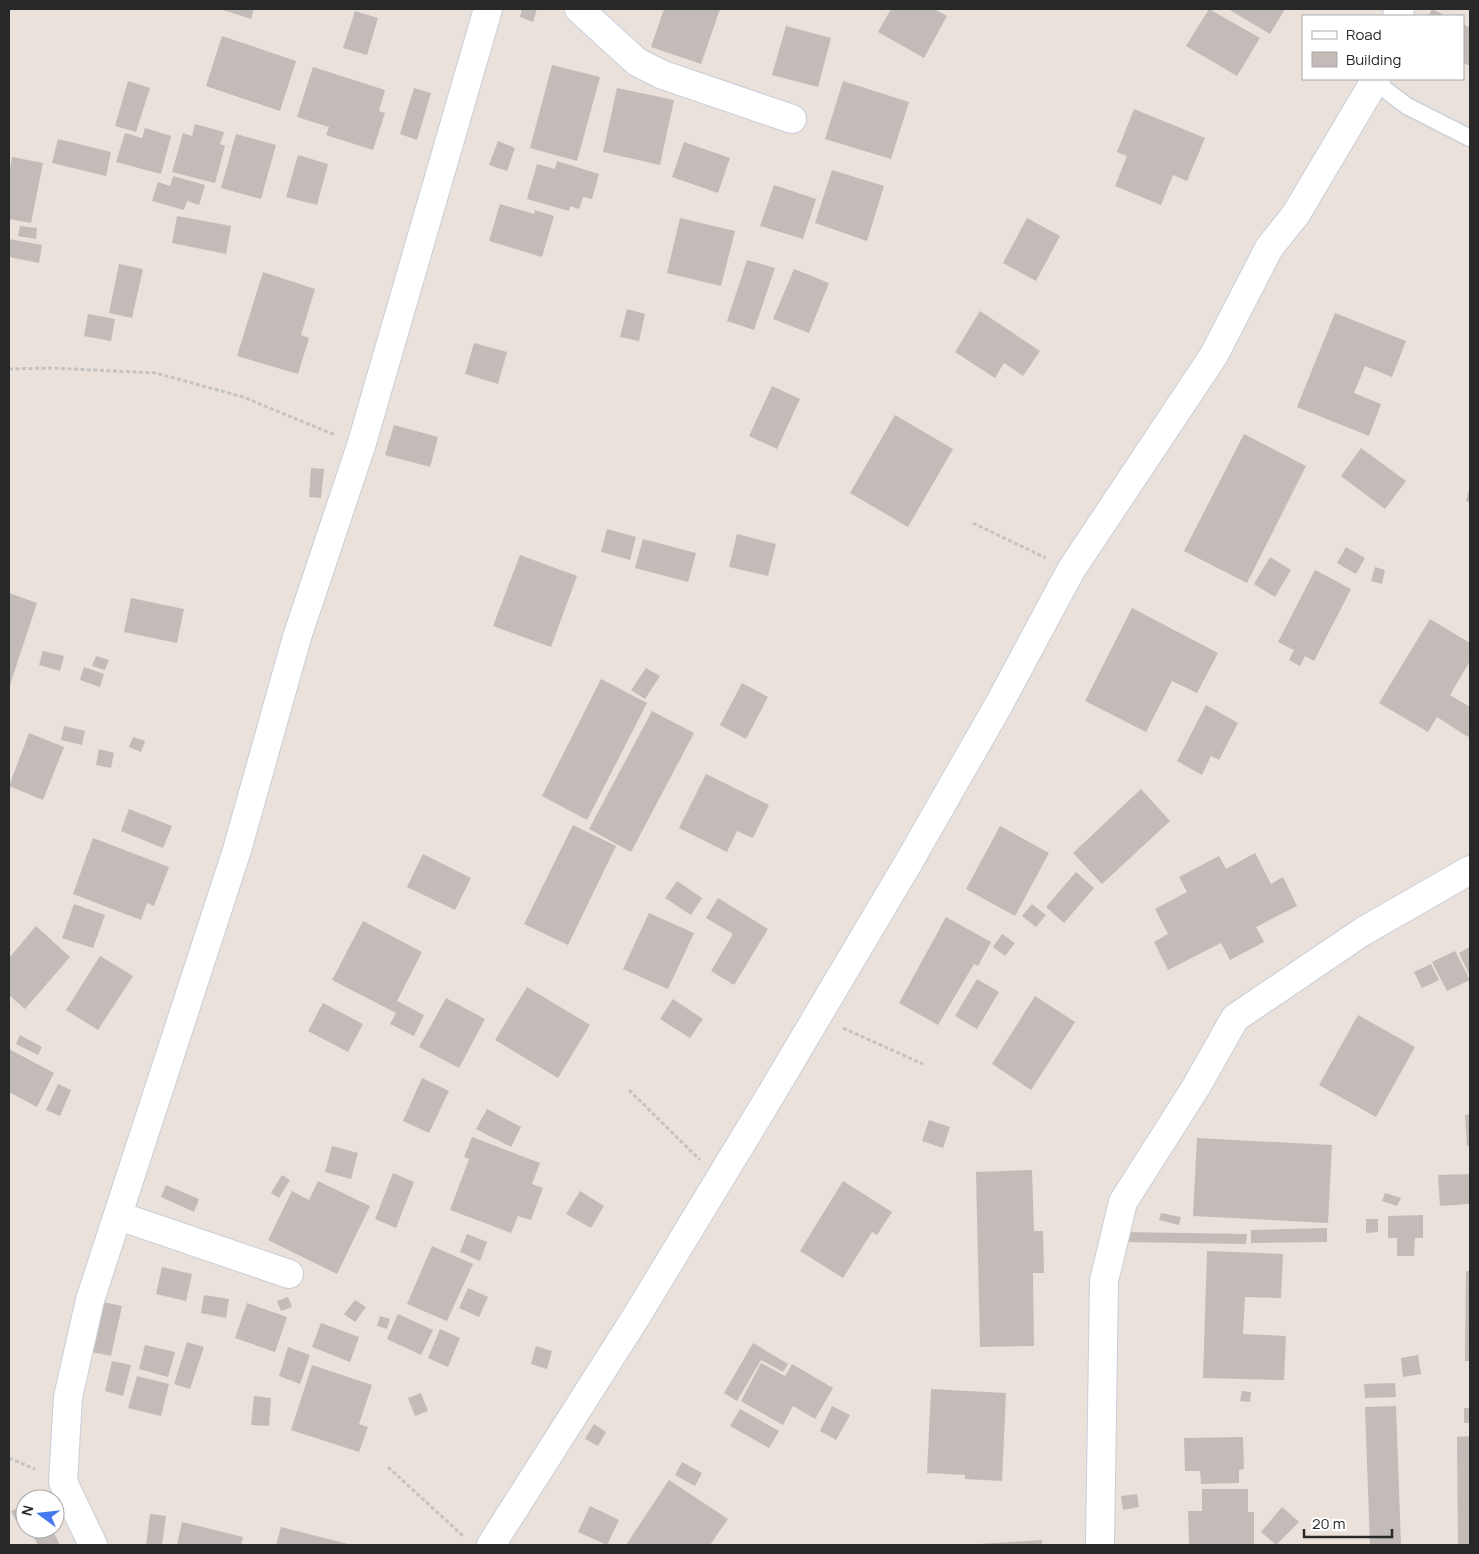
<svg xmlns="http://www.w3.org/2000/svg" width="1479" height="1554" viewBox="0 0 1479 1554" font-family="Manrope,sans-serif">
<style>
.building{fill:#c2bbb7}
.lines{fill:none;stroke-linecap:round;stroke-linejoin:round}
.service-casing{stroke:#c9ced9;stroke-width:19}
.minor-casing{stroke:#c9ced9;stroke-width:30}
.path{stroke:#c3c3c3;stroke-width:3;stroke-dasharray:4 2.5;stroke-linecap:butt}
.service{stroke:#fff;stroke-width:16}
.minor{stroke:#fff;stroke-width:28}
</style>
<rect width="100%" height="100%" fill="#eae1da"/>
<g class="building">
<path d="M220,9h34l-3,10z"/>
<path d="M522,9h15l-4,13 -13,-5z"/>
<path d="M664,9h56l-19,55 -50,-17z"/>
<path d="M891,9h43l13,7 -23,42 -46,-26z"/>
<path d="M1209,9l51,29 -23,38 -51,-30z"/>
<path d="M1228,9h57l-15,25z"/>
<path d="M1432,9l14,7h-18z"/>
<path d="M355,11l23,7 -11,37 -24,-7z"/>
<path d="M1463,24l7,4v38l-7,-3z"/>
<path d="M786,26l45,12 -13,49 -46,-12z"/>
<path d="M222,36l74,25 -16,50 -74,-25z"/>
<path d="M552,65l48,12 -23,84 -47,-13z"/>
<path d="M313,67l72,23 -6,21 6,2 -12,37 -47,-15 3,-8 -32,-10z"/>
<path d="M128,81l22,7 -14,44 -21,-6z"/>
<path d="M843,81l66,21 -18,57 -66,-20z"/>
<path d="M414,88l17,5 -14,47 -17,-6z"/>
<path d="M617,88l57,12 -14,65 -57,-13z"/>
<path d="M1134,109l71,29 -18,43 -14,-6 -12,30 -46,-19 12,-30 -10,-4z"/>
<path d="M195,124l29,8 -4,12 5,2 -10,37 -43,-11 11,-39 9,3z"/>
<path d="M145,128l26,8 -10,38 -45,-12 9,-29 17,5z"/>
<path d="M236,134l40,11 -15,54 -40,-11z"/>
<path d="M58,139l53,13 -5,24 -54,-13z"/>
<path d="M498,141l17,7 -8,23 -18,-6z"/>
<path d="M684,142l46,16 -12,35 -46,-16z"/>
<path d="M298,155l30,9 -11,41 -31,-8z"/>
<path d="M12,157l31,6 -12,60 -22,-4v-44z"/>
<path d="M557,161l42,13 -7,25 -9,-2 -4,12 -9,-3 -1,5 -42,-12 10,-35 18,5z"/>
<path d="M832,170l52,16 -17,55 -52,-18z"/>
<path d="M173,176l32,9 -6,20 -12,-4 -3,9 -32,-9 6,-19 12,4z"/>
<path d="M774,185l42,14 -13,40 -43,-13z"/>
<path d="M500,204l34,10 1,-4 19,6 -12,41 -53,-16z"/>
<path d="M177,216l54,10 -5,28 -54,-11z"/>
<path d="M680,218l55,13 -14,55 -54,-13z"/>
<path d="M1027,218l33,18 -24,45 -33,-18z"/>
<path d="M20,226l17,2 -1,11 -18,-3z"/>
<path d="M9,239l33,6 -3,18 -30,-6z"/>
<path d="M747,260l28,8 -21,62 -27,-9z"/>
<path d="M119,264l24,5 -11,49 -23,-5z"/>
<path d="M794,269l35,14 -20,50 -36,-14z"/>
<path d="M263,272l52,17 -14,46 8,3 -11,36 -61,-18z"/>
<path d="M627,309l18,5 -6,27 -19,-4z"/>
<path d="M980,311l60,40 -17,25 -19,-13 -9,15 -40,-26z"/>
<path d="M1335,313l71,28 -14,36 -27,-11 -11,27 27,11 -12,32 -72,-29z"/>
<path d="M88,314l27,5 -4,22 -27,-5z"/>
<path d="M474,343l33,9 -9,32 -33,-10z"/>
<path d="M772,386l28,13 -23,50 -28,-13z"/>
<path d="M895,415l58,34 -45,78 -58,-34z"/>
<path d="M394,425l44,12 -8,30 -45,-12z"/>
<path d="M1244,434l62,32 -59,117 -63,-32z"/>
<path d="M1361,448l45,33 -21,28 -44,-33z"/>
<path d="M311,468l13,1 -3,29 -12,-1z"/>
<path d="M1470,486v17l-4,-2z"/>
<path d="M607,529l29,8 -6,23 -29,-8z"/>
<path d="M737,534l39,10 -8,32 -39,-9z"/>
<path d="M643,539l53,14 -8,29 -53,-14z"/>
<path d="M1346,547l19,11 -9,16 -19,-11z"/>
<path d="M520,555l57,21 -26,71 -58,-21z"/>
<path d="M1270,557l21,13 -16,27 -21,-13z"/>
<path d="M1375,567l10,3 -3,14 -11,-3z"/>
<path d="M1315,570l36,19 -37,72 -9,-5 -5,10 -11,-6 5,-10 -16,-8z"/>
<path d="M9,593l28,10 -28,85z"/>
<path d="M131,598l53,11 -7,34 -53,-11z"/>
<path d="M1132,608l86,45 -21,40 -25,-12 -26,51 -61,-31z"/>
<path d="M1430,619l40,24v18l-20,34 20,12v26l-2,4 -31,-20 -9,15 -49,-29z"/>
<path d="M43,651l21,5 -4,15 -21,-6z"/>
<path d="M96,656l13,4 -4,10 -13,-4z"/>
<path d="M84,667l20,7 -4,13 -20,-7z"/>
<path d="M646,668l14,8 -15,23 -14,-9z"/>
<path d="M601,679l46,24 -60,117 -45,-24z"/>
<path d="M742,683l26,14 -22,42 -26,-14z"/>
<path d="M1206,705l32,18 -19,37 -8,-4 -9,19 -25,-14z"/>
<path d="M652,711l42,22 -63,119 -42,-23z"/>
<path d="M64,726l21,5 -3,14 -21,-5z"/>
<path d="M29,733l35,14 -21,53 -34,-14z"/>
<path d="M133,737l12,4 -4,11 -12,-5z"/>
<path d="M99,749l15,4 -3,15 -15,-3z"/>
<path d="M706,774l63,31 -16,33 -16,-7 -10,21 -48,-24z"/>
<path d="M1141,789l29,32 -68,63 -29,-31z"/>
<path d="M129,809l43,17 -9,22 -42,-17z"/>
<path d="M573,825l43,21 -48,99 -44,-21z"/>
<path d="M1000,826l49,27 -34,63 -49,-27z"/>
<path d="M93,838l76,29 -15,39 -7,-3 -6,17 -68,-26z"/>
<path d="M1255,853l16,31 12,-7 14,29 -41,21 8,15 -34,18 -9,-17 -53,27 -14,-28 14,-8 -13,-25 32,-17 -8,-15 40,-21 7,13z"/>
<path d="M423,854l48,24 -16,32 -48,-23z"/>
<path d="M1076,872l18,16 -30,35 -18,-16z"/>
<path d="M677,881l25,17 -11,17 -26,-17z"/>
<path d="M718,898l50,31 -34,56 -23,-14 22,-37 -27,-16z"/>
<path d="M74,904l31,11 -12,33 -31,-10z"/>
<path d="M1032,904l14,11 -10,12 -14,-11z"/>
<path d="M649,913l45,20 -26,56 -45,-20z"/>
<path d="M946,917l45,25 -13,24 -4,-2 -36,61 -39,-22z"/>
<path d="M363,921l59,31 -25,49 27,14 -10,21 -24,-12 6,-11 -64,-33z"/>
<path d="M36,926l34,31 -45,52 -16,-14v-37z"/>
<path d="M1002,934l13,9 -10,13 -12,-9z"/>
<path d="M1470,947v29l-11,-23z"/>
<path d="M1455,951l15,29 -23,11 -15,-29z"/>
<path d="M100,956l33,20 -35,54 -32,-20z"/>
<path d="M1431,964l8,16 -17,8 -8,-16z"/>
<path d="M977,979l22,13 -22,37 -22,-13z"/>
<path d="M527,987l63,38 -32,53 -63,-38z"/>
<path d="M1035,996l40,26 -44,68 -39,-26z"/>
<path d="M446,998l39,21 -26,49 -40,-21z"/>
<path d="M673,999l30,20 -13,19 -30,-19z"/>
<path d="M323,1003l40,21 -15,28 -40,-21z"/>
<path d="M1358,1015l57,32 -39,70 -57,-32z"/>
<path d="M20,1035l22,12 -4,8 -22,-11z"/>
<path d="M9,1049l45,24 -17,34 -28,-15z"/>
<path d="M422,1078l27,13 -20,42 -26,-12z"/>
<path d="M58,1084l13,6 -11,26 -14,-6z"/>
<path d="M487,1109l34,18 -10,20 -35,-18z"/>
<path d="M1470,1114v32h-3l-2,-31z"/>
<path d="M929,1120l21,7 -7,21 -21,-7z"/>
<path d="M472,1137l68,26 -8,21 11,4 -12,32 -13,-4 -7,17 -61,-23 19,-51 -5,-2z"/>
<path d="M1197,1138l135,7 -4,78 -135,-7z"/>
<path d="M332,1146l26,7 -7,26 -26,-7z"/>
<path d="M1032,1170l2,61h9l1,42h-11l1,73 -54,1 -4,-175z"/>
<path d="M393,1173l21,9 -18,46 -21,-9z"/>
<path d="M1470,1174v30l-30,2 -2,-31z"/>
<path d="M282,1175l8,5 -11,18 -8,-5z"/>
<path d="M318,1181l52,25 -33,68 -69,-34 24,-49 17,9z"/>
<path d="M843,1181l49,31 -15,23 -5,-3 -29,46 -43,-27z"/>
<path d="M166,1185l33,14 -5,13 -33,-15z"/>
<path d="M580,1191l24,15 -13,22 -25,-14z"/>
<path d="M1385,1193l16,5 -4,8 -15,-5z"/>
<path d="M1161,1213l20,4 -2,8 -20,-5z"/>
<path d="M1423,1215v23h-8l-1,18h-17v-18h-9v-22z"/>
<path d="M1366,1219h12v13l-12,1z"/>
<path d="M1327,1228v14l-76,1v-13z"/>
<path d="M1124,1232l123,2 -1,10 -122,-2z"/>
<path d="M467,1234l20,8 -7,19 -20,-9z"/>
<path d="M432,1246l41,18 -26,57 -40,-17z"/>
<path d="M1207,1251l76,3 -2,44 -36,-1 -2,37 43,2 -2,44 -81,-2z"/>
<path d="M162,1267l30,7 -6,27 -30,-7z"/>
<path d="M1466,1271h4v90h-5z"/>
<path d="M468,1288l20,9 -9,20 -20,-9z"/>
<path d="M204,1295l25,4 -3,19 -25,-5z"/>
<path d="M288,1297l4,10 -11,4 -4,-10z"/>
<path d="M355,1300l11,7 -11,15 -11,-8z"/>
<path d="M98,1301l24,5 -11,50 -24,-5z"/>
<path d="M247,1303l40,14 -12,35 -40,-14z"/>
<path d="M398,1314l35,16 -12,25 -34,-16z"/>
<path d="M380,1316l10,3 -3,10 -10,-3z"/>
<path d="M321,1323l38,14 -9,25 -38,-15z"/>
<path d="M440,1329l20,9 -12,29 -20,-9z"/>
<path d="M187,1342l17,5 -14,42 -16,-5z"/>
<path d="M753,1343l35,21 -5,8 -22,-12 -24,41 -13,-8z"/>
<path d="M145,1345l30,7 -7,25 -29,-8z"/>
<path d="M536,1346l16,5 -5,18 -16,-5z"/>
<path d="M288,1347l22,8 -10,29 -21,-8z"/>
<path d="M1418,1355l3,19 -18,3 -2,-19z"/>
<path d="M112,1361l19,4 -8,31 -18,-5z"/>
<path d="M761,1363l24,13 7,-12 41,24 -18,31 -22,-13 -10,19 -42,-24z"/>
<path d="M312,1365l60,20 -13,39 9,3 -9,25 -68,-22z"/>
<path d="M137,1376l32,8 -8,32 -33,-8z"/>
<path d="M1395,1383l1,14 -31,1 -1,-14z"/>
<path d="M931,1389l75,4 -4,88 -37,-2v-4l-38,-2z"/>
<path d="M1242,1391l9,1 -1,10 -10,-1z"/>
<path d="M421,1393l7,18 -13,5 -7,-18z"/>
<path d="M254,1396l17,2 -2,28 -18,-1z"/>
<path d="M832,1406l18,9 -14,25 -16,-9z"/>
<path d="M1396,1406l5,139h-31l-5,-138z"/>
<rect x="1464" y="1408" width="6" height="15"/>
<path d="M740,1409l39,22 -10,17 -39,-22z"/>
<path d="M594,1424l12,8 -8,14 -13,-7z"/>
<path d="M1470,1436v109h-12l-1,-108z"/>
<path d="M1243,1437l1,32 -5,1v13l-38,1 -1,-13h-15l-1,-33z"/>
<path d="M682,1462l20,11 -7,13 -20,-11z"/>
<path d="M669,1480l59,39 -18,26h-84z"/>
<path d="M1202,1489h46v23h6v33h-65l-1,-34h14z"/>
<path d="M1137,1494l2,13 -16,3 -2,-14z"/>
<path d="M25,1505v21l-5,2 -9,-17z"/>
<path d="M590,1506l29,14 -12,25 -29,-13z"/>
<path d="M1282,1507l17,15 -23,23 -15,-13z"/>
<path d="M150,1514l16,2 -4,29h-16z"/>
<path d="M182,1522l61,15 -2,8h-64z"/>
<path d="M281,1527l71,18h-76z"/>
<path d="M30,1529h22l8,16h-22z"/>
<path d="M1042,1540v5h-64v-1z"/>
</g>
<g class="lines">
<g class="service-casing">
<path id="service" d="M1375,82l32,24 63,32"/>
</g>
<g class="minor-casing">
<g id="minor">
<path d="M579,9l58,53 26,13 129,44"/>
<path d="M1397,16l3,-7"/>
<path d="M119,1216l170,58"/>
<path d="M93,1545l-30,-63 5,-85 22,-97 147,-450 60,-213 64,-191 127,-437"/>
<path d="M491,1545l145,-228 134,-221 137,-231 91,-159 73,-136 143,-215 55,-107 27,-34 80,-135"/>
<path d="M1100,1545l4,-264 19,-79 73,-115 39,-69 127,-86 108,-62"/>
</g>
</g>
<g class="path">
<path d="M9,369l42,-1 105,5 87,24 92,38"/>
<path d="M973,523l73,35"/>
<path d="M843,1028l80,36"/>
<path d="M629,1090l71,70"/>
<path d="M9,1458l26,11"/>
<path d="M388,1467l75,69"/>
</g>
<use href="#service" class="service"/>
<use href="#minor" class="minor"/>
</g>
<rect width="1479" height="1554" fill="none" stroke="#282828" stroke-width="20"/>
<rect x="1302" y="15" width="162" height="65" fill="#ffffff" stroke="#a9a9a9"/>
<rect x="1312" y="31" width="25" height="8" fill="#ffffff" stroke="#a9a9a9"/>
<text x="1346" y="40" font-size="15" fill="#282828">Road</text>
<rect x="1312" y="52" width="25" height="15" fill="#c2bbb7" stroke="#a9a9a9"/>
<text x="1346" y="65" font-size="15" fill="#282828">Building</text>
<g transform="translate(40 1514) rotate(285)"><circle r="24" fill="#ffffff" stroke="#a9a9a9"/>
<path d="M0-4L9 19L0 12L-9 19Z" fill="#4378ee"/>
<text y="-8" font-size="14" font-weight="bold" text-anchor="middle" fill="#282828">N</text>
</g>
<path d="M1304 1529v8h88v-8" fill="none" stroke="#282828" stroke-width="2.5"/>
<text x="1312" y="1529" font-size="15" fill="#282828" stroke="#ffffff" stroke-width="4" paint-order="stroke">20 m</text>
</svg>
